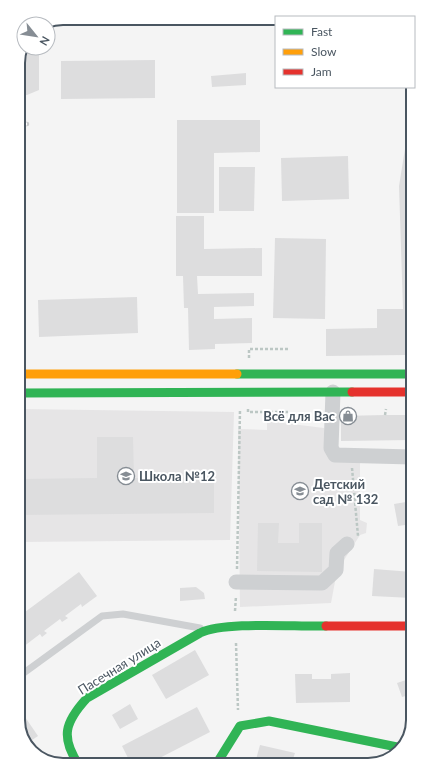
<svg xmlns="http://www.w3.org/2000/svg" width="431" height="783" viewBox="0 0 431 783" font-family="Lato,sans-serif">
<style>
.education{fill:#e6e5e6}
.building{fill:#ddddde}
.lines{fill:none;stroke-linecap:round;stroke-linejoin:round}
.path{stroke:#bcc7c4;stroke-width:2.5;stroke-dasharray:3 2;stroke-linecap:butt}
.lane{stroke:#ced0d2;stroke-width:7}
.street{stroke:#ced0d2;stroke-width:15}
.fast{stroke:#30b455;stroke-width:9}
.slow{stroke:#ff9f0a;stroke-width:9}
.jam{stroke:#e5322d;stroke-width:9}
.rail-casing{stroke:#c9cacc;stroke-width:4.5}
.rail{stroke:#fff;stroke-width:3;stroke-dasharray:9;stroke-linecap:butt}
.labels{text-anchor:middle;stroke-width:4;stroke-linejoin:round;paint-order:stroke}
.poi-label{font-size:13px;font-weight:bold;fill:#4a5661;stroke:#fff;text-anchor:start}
.street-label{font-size:13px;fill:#4a5661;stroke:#fff}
.rim{fill:none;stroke:#4a5661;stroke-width:2}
</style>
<rect width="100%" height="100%" fill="#f4f4f4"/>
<g class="education">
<path d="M20,409l214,3 -4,128 -209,2z"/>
<path d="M267,421l57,7 4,27 32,7v58l7,3 -1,10 -6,2 -23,36 -6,32 -91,4 -2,-178 29,1z"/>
</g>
<g class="building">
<path d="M24,48h9l6,3v39l-12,5h-9v-35z"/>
<path d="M155,60v38l-94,1v-38z"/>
<path d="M246,73v12l-34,2 -1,-11z"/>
<path d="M177,120h83v32l-46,1v60h-37z"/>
<path d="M409,124l2,235h-6v-4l-79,1v-27l51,-1v-19h26l-4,-123z"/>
<path d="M348,156l1,43 -67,2 -1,-43z"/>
<path d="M219,167h36l-1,44h-35z"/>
<path d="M176,216h28v33l58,-1v28h-65l1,18 56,-1v13l-40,1v12l38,-1v25l-37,1v5l-26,1 -1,-42h-4l-1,-32h-7z"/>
<path d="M275,238l51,1 -1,80 -52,-1z"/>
<path d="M137,297l1,36 -99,4 -1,-37z"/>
<path d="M385,415h26v25l-70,1v-25z"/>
<path d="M97,437h36l1,41 80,-1v36l-194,2v-36l77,-1z"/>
<path d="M412,501v23l-14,2 -4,-22z"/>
<path d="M258,523h21l-1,20h21v-20h23v49l-65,-1z"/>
<path d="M374,569l38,3v26l-40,-2z"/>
<path d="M79,572l18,24 -15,11 -1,-3 -16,12 3,2 -6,4 -2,-3 -16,12 3,2 -5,4 -2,-3 -17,13 2,2 -4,3v-37z"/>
<path d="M196,587l8,6 1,6 -25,2v-13z"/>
<path d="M195,650l14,25 -43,24 -14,-24z"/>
<path d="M350,673v29l-54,1 -1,-29h17v5h19v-5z"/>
<path d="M412,678l1,16 -11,3 -5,-14z"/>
<path d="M130,704l8,15 -18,10 -8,-14z"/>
<path d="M197,707l13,25 -62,32h-17l-9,-18z"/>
<path d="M21,711l17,25 -12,8 -4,-7z"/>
<path d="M260,745l35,8 -3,9 -37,1z"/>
</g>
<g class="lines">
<g class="path">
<path d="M249,358v-9h41"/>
<path d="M248,409v3h41"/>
<path d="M385,415l1,-6"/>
<path d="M348,416v-8"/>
<path d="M352,468l6,68"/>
<path d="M237,569l3,-159"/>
<path d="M235,611l1,-15"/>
<path d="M236,643l2,67"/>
</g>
<g class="lane">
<path d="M269,18l7,1"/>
<path d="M21,675l81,-59 21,-2 77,14"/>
</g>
<g class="street">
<path d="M333,392l-2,56 4,7 77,2"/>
<path d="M236,582l86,1 14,-13 1,-17 10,-9"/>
</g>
<g class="fast">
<path d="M237,374h174"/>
<path d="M20,393l332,-1"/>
<path d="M217,763l23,-37 29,-5 133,27"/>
<path d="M79,765c-19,-28 -14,-43 8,-67l113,-65c26,-12 95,-6 126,-7"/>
</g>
<path class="slow" d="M20,374h217"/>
<g class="jam">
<path d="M352,392h59"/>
<path d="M326,626h86"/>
</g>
<g class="rail-casing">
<path id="rail" d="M18,124h9"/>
</g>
<use href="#rail" class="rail"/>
</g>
<defs>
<g id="shop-ring" transform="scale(0.9)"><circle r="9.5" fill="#fff" stroke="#868d94" stroke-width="1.5"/><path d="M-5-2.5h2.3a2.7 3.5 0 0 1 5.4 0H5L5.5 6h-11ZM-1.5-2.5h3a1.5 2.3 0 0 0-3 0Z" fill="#868d94"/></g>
<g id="school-ring" transform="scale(0.9)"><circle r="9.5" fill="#fff" stroke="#868d94" stroke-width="1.5"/><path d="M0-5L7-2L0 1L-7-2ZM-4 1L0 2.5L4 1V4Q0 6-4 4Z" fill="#868d94"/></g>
</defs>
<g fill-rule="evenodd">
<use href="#shop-ring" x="348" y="416"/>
<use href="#school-ring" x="126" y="476"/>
<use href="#school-ring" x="300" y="491"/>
</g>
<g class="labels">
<g class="poi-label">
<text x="335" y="421" text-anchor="end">Всё для Вас</text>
<text x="139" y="481">Школа №12</text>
<text x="313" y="489">Детский<tspan x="313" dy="15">сад № 132</tspan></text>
</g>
<g class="street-label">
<text transform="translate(119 666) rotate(-32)" y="5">Пасечная улица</text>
</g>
</g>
<path d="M0 0H431V783H0ZM63 25H368A38 38 0 0 1 406 63V720A38 38 0 0 1 368 758H63A38 38 0 0 1 25 720V63A38 38 0 0 1 63 25Z" fill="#fff" fill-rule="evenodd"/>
<path class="rim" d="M63 25H368A38 38 0 0 1 406 63V720A38 38 0 0 1 368 758H63A38 38 0 0 1 25 720V63A38 38 0 0 1 63 25Z"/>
<rect x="275" y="16" width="140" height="72" fill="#ffffff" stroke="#b7bbc0"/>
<rect x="283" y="29" width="20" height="6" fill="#30b455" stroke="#b7bbc0"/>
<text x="311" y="36" font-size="12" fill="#4a5661">Fast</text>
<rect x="283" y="49" width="20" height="6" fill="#ff9f0a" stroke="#b7bbc0"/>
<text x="311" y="56" font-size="12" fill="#4a5661">Slow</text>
<rect x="283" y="69" width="20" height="6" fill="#e5322d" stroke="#b7bbc0"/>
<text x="311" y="76" font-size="12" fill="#4a5661">Jam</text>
<g transform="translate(36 36) rotate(120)"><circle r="19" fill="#ffffff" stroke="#b7bbc0"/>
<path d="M0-3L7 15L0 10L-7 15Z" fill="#868d94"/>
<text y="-6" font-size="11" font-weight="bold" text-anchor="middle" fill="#4a5661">N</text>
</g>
</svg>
